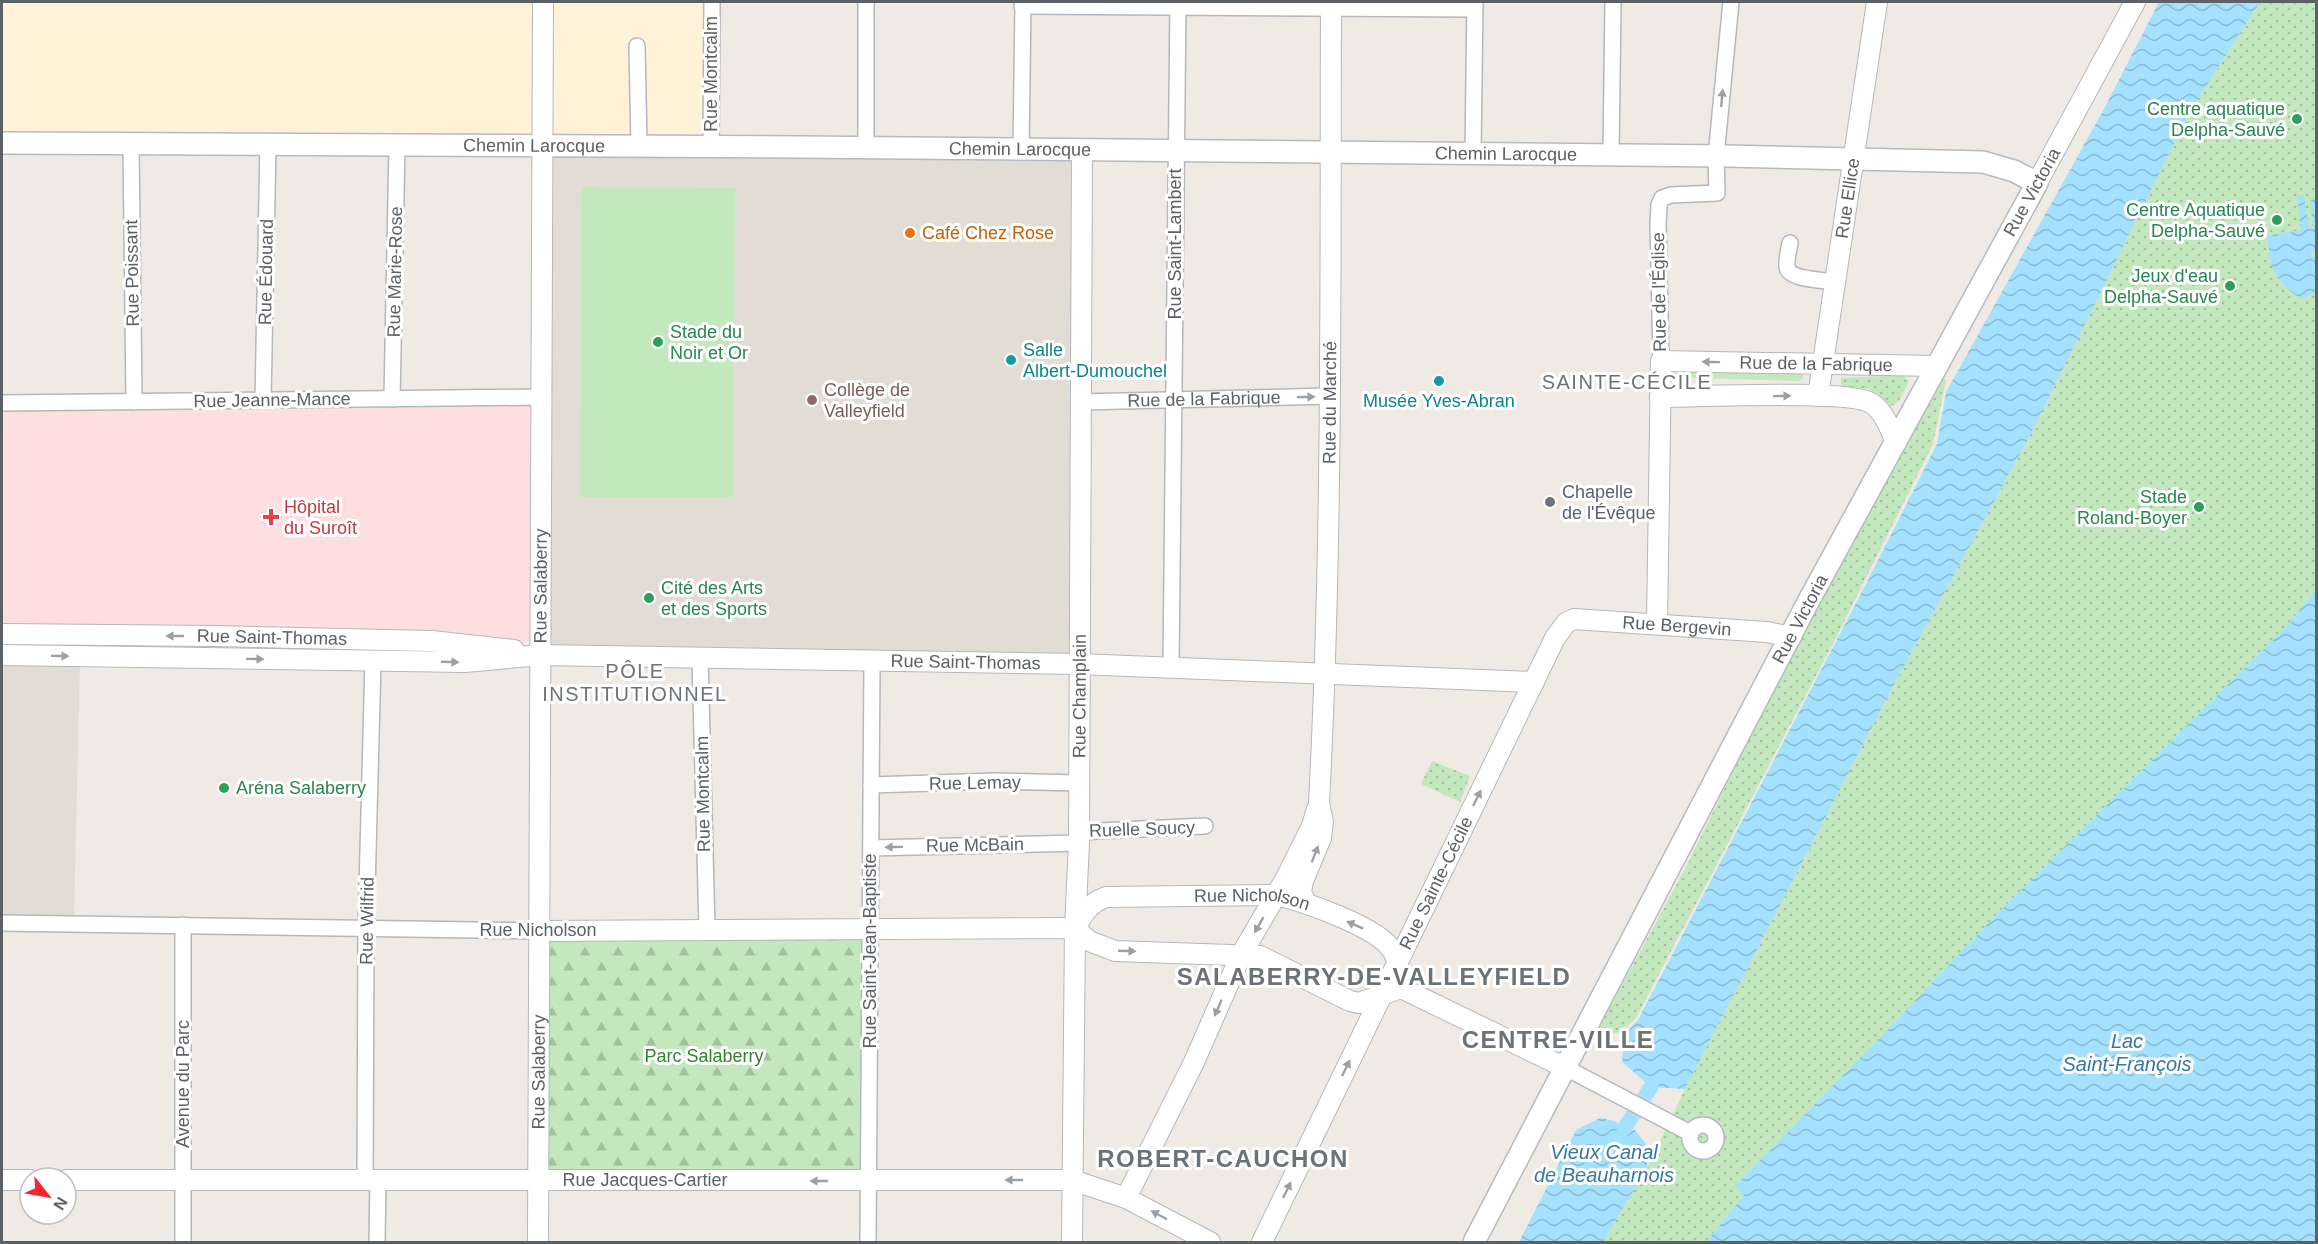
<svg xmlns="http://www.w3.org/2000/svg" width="2318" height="1244" viewBox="0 0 2318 1244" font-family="Arial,sans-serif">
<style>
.commercial{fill:#fff2d9}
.education{fill:#e1ddd4}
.medical{fill:#fddfdf}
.grass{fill:#c3e8be}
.forest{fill:url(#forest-firs)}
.park{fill:url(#park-dots)}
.water{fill:url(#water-waves)}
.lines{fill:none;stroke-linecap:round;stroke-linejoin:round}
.canal{stroke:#a4e1ff;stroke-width:15}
.minor-casing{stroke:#b4b7bb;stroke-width:18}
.tertiary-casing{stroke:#b4b7bb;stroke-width:22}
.secondary-casing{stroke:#b5babf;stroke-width:24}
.minor{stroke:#fff;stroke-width:15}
.tertiary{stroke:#fff;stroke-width:20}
.secondary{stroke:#fff;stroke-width:21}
.oneway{fill:#9da0a3}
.leisure-dot{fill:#2e9e5b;stroke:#fff;stroke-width:2}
.food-dot{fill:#e8710a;stroke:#fff;stroke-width:2}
.culture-dot{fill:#0f9aa8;stroke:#fff;stroke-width:2}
.education-dot{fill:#8d6e63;stroke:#fff;stroke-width:2}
.worship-dot{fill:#6b7280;stroke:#fff;stroke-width:2}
.health-dot{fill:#e0444e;stroke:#fff;stroke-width:2}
.labels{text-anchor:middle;stroke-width:6;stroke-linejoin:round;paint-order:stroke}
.street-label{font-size:18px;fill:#5c6165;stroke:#fff}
.leisure-label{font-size:18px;fill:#27864d;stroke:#fff;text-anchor:end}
.food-label{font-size:18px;fill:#c56008;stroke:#fff;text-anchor:start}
.culture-label{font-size:18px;fill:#0d838f;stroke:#fff;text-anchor:start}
.education-label{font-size:18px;fill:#785e54;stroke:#fff;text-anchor:start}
.worship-label{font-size:18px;fill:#5b616d;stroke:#fff;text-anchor:start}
.health-label{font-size:18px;fill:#be3a42;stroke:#fff;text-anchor:start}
.park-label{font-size:18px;fill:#33822f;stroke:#fff}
.neighbourhood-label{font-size:20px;letter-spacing:1.5px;fill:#6c7377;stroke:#fff}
.water-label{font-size:20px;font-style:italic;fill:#3578a5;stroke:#fff}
.district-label{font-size:24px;font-weight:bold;letter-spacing:1.5px;fill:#6c7377;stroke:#fff}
</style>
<defs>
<pattern id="forest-firs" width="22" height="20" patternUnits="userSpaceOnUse" patternTransform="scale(1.5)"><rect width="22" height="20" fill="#c3e8be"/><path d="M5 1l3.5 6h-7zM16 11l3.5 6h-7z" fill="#a2bf9e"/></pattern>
<pattern id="park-dots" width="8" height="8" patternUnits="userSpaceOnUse" patternTransform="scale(1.5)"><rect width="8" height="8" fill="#c3e8be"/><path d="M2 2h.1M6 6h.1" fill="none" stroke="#a2bf9e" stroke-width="1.8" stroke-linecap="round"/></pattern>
<pattern id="water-waves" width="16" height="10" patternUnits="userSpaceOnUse" patternTransform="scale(1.5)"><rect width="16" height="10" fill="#a4e1ff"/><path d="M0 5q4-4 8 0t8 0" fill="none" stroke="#89bad2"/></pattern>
</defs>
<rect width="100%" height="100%" fill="#efebe4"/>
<path class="commercial" d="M2,2l537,2v-2h165l-2,134 -700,-3z"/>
<g class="education">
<path d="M549,150l530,1 -5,508 -529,-9z"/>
<path d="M2,661h78l-6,257 -72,-2z"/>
</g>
<path class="medical" d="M542,397l-2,244 -538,-11v-227z"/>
<g class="grass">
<path d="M582,187l153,1 -2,309h-153z"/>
<path d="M1676,370l126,3 2,4 -5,4 -130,-4 -1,-5z"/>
</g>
<path class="forest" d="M870,929l-2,252 -330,1 2,-251z"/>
<g class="park">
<path d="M2260,2h56v588l-30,37 -293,291 -96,103 -162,165 10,8 -39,48h-103l44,-74 38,-79 211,-408 135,-247 158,-321z"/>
<path d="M1930,371l16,9 -13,64 -95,190 -202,384 -15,14 -27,5 93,-172z"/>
<path d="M1904,375l5,6 -10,20 -9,6 -20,-18 -29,-3v-8z"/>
<path d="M1432,761l38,15 -10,26 -39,-18z"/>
</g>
<g class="water">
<path d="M2159,2h101l-71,111 -158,321 -135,247 -211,408 -34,-2 -29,-25 3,-28 13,-14 229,-438 70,-138 9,-52 158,-283z"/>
<path d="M2304,195l5,34 4,-1 -3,-28 6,-1v52l-4,1v5h4v34l-11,7h-6c-26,-20 -29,-30 -31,-62l33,-6 -4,-34z"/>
<path d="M2316,590v652h-610l38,-47 -9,-9 161,-165 97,-103 293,-291z"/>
<path d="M1600,1118l15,3 9,8 11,1 12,15v23l-44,74h-84l57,-112z"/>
</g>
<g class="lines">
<path class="canal" d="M1624,1129l27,-42"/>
<g class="minor-casing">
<g id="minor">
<path d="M1022,6l452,3"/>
<path d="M637,46l2,100"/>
<path d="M131,144l3,258"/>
<path d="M711,146l1,-144"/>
<path d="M866,148v-146"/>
<path d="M1021,149l2,-147"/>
<path d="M1473,154l2,-152"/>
<path d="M1611,155l2,-153"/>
<path d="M1790,243c-1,7 -4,16 -3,24 2,13 36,13 48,15"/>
<path d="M1661,361l-3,-137 1,-19 3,-7 9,-3 46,-2 -1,-37 15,-154"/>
<path d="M392,399l5,-254"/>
<path d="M263,400l5,-255"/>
<path id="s1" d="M1080,402l250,-6"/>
<path d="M2,403l540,-6"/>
<path d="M700,657l7,273"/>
<path d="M1171,667l7,-665"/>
<path d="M871,785l124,-4 84,2"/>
<path d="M1079,832l126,-6"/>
<path d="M871,848l208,-5"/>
<path d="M2,923l538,8"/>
<path d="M183,925v317"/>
<path d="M1566,1068l124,65"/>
<circle cx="1703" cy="1138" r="13"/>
<path d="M365,1181l1,-253 7,-267"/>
<path d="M377,1242l1,-61"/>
<path d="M868,1242l4,-582"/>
</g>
</g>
<g class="tertiary-casing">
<g id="tertiary">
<path d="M2037,183l98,-181"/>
<path id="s2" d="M1818,396l59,-394"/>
<path d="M1660,397c36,0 189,-8 211,6 13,8 19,26 25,39"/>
<path id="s3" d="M1657,624l4,-263 276,5"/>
<path id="s4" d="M2,634l212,2 218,5 82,9"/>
<path id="s5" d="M2,655l463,7 76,-7 537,9 456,18"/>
<path id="s6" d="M1306,903l-5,-11 2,-11 18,-43 2,-16 -4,-19c14,-267 11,-534 12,-801"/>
<path id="s7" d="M1076,927c8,-15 14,-24 30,-30l170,-2c27,6 94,30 112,50 7,7 10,15 10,26"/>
<path d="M540,931l535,-3 14,13 26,10 145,5 90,45 9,2 42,-15 165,80"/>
<path d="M2,1180h28"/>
<path id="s8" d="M66,1180h1006l54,18 84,44"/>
<path d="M1126,1198l68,-136 47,-107 45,-77 26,-52 5,-17"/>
<path id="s9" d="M538,1242l5,-1240"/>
<path id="s10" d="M1072,1242l3,-314 4,-85 3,-693"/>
<path id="s11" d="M1262,1242l293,-604 11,-15 8,-4 193,13 24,5"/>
</g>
</g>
<g class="secondary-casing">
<g id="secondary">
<path id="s12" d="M2,143l798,4 926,9 257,6 31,9 23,12 -229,419 -334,640"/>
</g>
</g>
<use href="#minor" class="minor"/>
<use href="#tertiary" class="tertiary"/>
<use href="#secondary" class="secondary"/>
</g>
<defs><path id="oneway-solid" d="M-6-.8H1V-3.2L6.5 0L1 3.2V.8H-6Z" transform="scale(1.5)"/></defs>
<g class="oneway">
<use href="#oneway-solid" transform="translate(1722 98) rotate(-85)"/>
<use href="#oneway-solid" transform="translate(1711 362) rotate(-179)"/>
<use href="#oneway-solid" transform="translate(1782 396) rotate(-1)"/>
<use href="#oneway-solid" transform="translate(1306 397) rotate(-1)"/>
<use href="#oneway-solid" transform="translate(175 636) rotate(-180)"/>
<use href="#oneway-solid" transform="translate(60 656) rotate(1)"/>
<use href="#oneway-solid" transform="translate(255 659) rotate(1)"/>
<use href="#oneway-solid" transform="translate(450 662) rotate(2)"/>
<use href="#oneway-solid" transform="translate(1477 798) rotate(-64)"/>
<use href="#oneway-solid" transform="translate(894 847) rotate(179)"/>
<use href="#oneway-solid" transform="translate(1315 854) rotate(-69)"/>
<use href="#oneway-solid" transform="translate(1259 925) rotate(120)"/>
<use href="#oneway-solid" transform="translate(1355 925) rotate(-156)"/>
<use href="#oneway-solid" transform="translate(1127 951) rotate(2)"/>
<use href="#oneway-solid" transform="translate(1218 1008) rotate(114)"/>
<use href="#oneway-solid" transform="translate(1346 1068) rotate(-64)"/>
<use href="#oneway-solid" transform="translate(1014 1180) rotate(180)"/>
<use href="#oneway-solid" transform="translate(819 1181) rotate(180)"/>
<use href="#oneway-solid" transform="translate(1287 1190) rotate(-64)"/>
<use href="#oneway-solid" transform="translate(1159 1215) rotate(-152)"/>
</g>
<g class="leisure-dot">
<circle cx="2297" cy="119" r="6"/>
<circle cx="2277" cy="220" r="6"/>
<circle cx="2230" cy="286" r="6"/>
<circle cx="658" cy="342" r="6"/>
<circle cx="2199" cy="507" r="6"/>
<circle cx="649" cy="598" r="6"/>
<circle cx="224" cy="788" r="6"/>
</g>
<circle class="food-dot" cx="910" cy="233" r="6"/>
<g class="culture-dot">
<circle cx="1011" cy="360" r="6"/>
<circle cx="1439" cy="381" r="6"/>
</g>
<circle class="education-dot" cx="812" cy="400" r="6"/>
<circle class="worship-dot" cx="1550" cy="502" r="6"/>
<path class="health-dot" d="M268 508h6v6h6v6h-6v6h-6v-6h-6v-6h6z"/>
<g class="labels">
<g class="street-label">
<text transform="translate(711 74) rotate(-90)" y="6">Rue Montcalm</text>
<text dy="6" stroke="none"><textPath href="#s12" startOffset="532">Chemin Larocque</textPath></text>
<text dy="6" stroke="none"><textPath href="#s12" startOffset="1018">Chemin Larocque</textPath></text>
<text dy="6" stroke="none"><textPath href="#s12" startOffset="1504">Chemin Larocque</textPath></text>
<text transform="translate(2032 192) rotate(-61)" y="6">Rue Victoria</text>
<text dy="6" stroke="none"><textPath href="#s2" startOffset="200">Rue Ellice</textPath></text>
<text transform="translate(1175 244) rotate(-90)" y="6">Rue Saint-Lambert</text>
<text transform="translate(266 272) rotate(-89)" y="6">Rue Édouard</text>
<text transform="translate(395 272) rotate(-89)" y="6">Rue Marie-Rose</text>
<text transform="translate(132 273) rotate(-91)" y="6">Rue Poissant</text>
<text transform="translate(1659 292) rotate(-91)" y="6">Rue de l'Église</text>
<text dy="6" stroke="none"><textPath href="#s3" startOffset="418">Rue de la Fabrique</textPath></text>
<text dy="6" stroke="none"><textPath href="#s1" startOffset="124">Rue de la Fabrique</textPath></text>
<text transform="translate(272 400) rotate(-1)" y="6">Rue Jeanne-Mance</text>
<text dy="6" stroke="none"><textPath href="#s6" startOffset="506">Rue du Marché</textPath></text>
<text dy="6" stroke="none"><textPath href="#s9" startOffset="656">Rue Salaberry</textPath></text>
<text transform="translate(1800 619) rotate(-62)" y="6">Rue Victoria</text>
<text dy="6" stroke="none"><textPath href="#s11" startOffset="802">Rue Bergevin</textPath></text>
<text dy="6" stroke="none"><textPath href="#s4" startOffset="270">Rue Saint-Thomas</textPath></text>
<text dy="6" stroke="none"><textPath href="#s5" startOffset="964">Rue Saint-Thomas</textPath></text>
<text dy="6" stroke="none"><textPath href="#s10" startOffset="546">Rue Champlain</textPath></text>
<text transform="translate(975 783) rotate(-1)" y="6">Rue Lemay</text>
<text transform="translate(703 794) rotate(-91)" y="6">Rue Montcalm</text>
<text transform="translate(1142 829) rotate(-2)" y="6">Ruelle Soucy</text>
<text transform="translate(975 845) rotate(-1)" y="6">Rue McBain</text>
<text dy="6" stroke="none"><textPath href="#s11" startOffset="399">Rue Sainte-Cécile</textPath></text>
<text dy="6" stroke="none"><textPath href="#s7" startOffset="190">Rue Nicholson</textPath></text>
<text transform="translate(367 921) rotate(-89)" y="6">Rue Wilfrid</text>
<text x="538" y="936">Rue Nicholson</text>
<text transform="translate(870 951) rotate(-90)" y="6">Rue Saint-Jean-Baptiste</text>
<text dy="6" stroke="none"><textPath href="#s9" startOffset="170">Rue Salaberry</textPath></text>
<text transform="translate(183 1084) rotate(-90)" y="6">Avenue du Parc</text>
<text dy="6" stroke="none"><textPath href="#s8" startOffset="579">Rue Jacques-Cartier</textPath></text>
</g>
<g class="leisure-label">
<text x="2285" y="115">Centre aquatique<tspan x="2285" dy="21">Delpha-Sauvé</tspan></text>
<text x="2265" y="216">Centre Aquatique<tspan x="2265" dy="21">Delpha-Sauvé</tspan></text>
<text x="2218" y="282">Jeux d'eau<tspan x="2218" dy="21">Delpha-Sauvé</tspan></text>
<text x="670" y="338" text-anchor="start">Stade du<tspan x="670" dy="21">Noir et Or</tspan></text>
<text x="2187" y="503">Stade<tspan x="2187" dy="21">Roland-Boyer</tspan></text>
<text x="661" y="594" text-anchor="start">Cité des Arts<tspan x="661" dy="21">et des Sports</tspan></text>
<text x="236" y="794" text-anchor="start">Aréna Salaberry</text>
</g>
<g class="food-label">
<text x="922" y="239">Café Chez Rose</text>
</g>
<g class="culture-label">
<text x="1023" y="356">Salle<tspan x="1023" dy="21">Albert-Dumouchel</tspan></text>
<text x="1439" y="407" text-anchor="middle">Musée Yves-Abran</text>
</g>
<g class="education-label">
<text x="824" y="396">Collège de<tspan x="824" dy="21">Valleyfield</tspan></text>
</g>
<g class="worship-label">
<text x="1562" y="498">Chapelle<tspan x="1562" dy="21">de l'Évêque</tspan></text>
</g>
<g class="health-label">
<text x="284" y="513">Hôpital<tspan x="284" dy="21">du Suroît</tspan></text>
</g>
<g class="park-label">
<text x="704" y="1062">Parc Salaberry</text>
</g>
<g class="neighbourhood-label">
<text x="1627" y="389">SAINTE-CÉCILE</text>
<text x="635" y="678">PÔLE<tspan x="635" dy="23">INSTITUTIONNEL</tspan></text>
</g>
<g class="water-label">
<text x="2127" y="1048">Lac<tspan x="2127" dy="23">Saint-François</tspan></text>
<text x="1604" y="1159">Vieux Canal<tspan x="1604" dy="23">de Beauharnois</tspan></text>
</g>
<g class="district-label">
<text x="1374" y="985">SALABERRY-DE-VALLEYFIELD</text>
<text x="1558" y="1048">CENTRE-VILLE</text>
<text x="1223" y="1167">ROBERT-CAUCHON</text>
</g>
</g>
<rect width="2318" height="1244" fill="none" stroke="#5c6165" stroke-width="6"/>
<g transform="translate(48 1196) rotate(121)"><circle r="28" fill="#ffffff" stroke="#bec0c1" stroke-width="1.5"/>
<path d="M0-4.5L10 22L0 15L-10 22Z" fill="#f4252c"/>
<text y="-9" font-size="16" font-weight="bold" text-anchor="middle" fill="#5c6165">N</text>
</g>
</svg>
